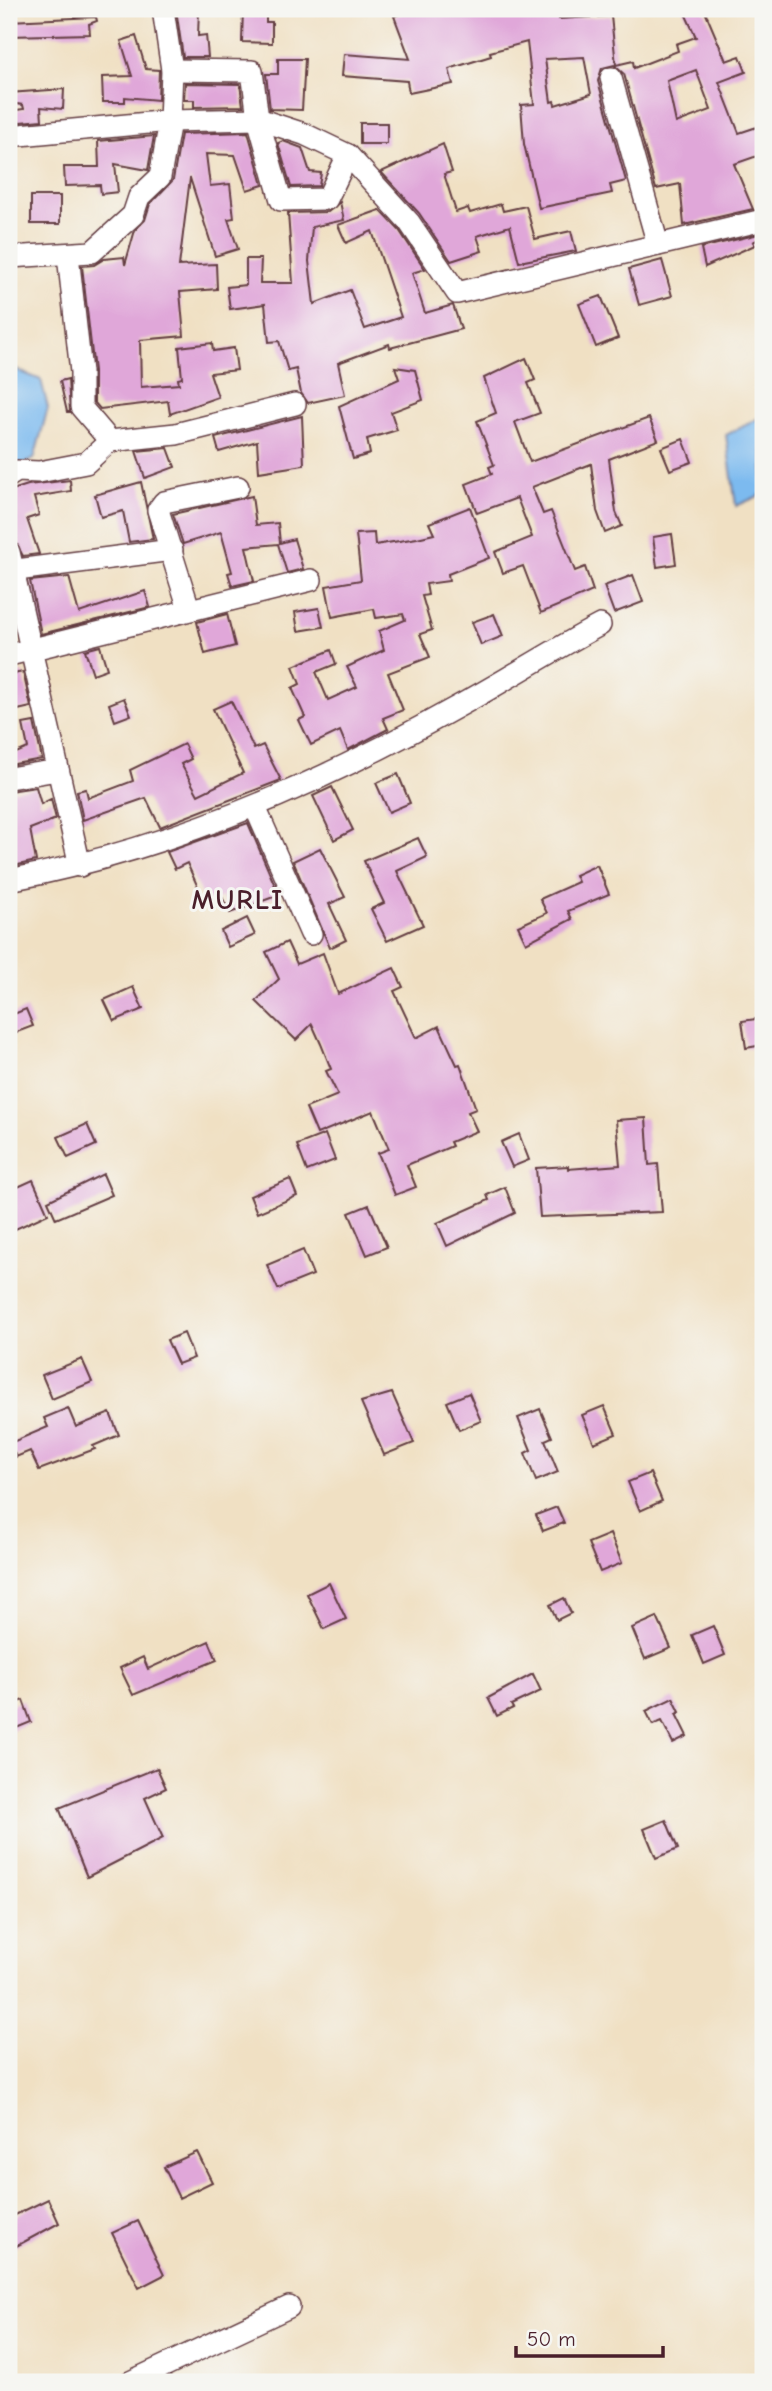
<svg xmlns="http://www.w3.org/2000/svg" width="772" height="2391" viewBox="0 0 772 2391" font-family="'Comic Neue',sans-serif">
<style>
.water{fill:#7cbaef;stroke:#636c8d;stroke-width:2}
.building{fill:#e0a7d9;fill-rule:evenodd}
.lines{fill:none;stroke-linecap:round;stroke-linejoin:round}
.minor-casing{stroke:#633c42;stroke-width:24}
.minor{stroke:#fff;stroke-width:21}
.labels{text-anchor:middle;stroke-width:6;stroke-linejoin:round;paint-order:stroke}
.district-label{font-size:28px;font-weight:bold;letter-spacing:2px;fill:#4a1f2b;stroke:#f6f6f2}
</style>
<rect width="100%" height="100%" fill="#f6f6f2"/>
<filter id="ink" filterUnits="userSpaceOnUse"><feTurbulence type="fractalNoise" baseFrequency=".0143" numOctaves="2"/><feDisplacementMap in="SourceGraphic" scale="14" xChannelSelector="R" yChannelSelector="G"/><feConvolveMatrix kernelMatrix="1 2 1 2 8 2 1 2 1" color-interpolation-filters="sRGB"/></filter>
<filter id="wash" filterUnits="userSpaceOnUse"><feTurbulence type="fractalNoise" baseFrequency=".00686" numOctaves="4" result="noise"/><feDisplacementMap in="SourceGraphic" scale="28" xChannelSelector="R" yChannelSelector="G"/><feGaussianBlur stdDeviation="1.57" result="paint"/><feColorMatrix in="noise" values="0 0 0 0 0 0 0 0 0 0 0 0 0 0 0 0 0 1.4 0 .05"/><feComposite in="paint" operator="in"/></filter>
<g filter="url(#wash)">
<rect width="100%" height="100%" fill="#f0e0c3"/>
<g class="water">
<path d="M9,367l32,13 7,28 -14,51 -25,12z"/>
<path d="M763,416v78l-27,12 -10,-71z"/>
</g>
<g id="blocks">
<g class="building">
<path d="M176,9h23l-1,27 8,-1 2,22h-25z"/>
<path d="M243,9h23v13h6v21l-30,-1z"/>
<path d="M412,9h146l1,10 52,-3 5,49 17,-4 1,7 44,-17 -2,-7 20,-7 -13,-28h21l22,52 14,-5 6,16 -27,10 20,51 24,-8v29l-29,10 19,45 -69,16 -4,-41 -24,5 -32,-115 -10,-9 -12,3 -4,13 28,100 -16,4 2,8 -73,15 -15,-64 -3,-39 13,-1 -7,-62 -37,10 1,4 -42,13 4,15 -44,9 -2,-12 -65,-5 2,-22 66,5 -16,-43zM584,57l7,37 -36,11 -1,-4 -3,1 -6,-43zM696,70l15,40 -35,13 -9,-42z"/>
<path d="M96,17l1,4 -8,3 1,10 -81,2v-15z"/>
<path d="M136,36l10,33 13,1 -1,30 -33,-3v5h-22l-1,-25 30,-1 -11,-35z"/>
<path d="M278,59h27l-3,51 -32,-1 -4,-35h12z"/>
<path d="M185,83l55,1 3,22 -49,1v-7h-10z"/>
<path d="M64,89l-1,20 -22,-2 1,13 -33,3v-12l15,-2 -1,-4 -14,-2v-10z"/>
<rect x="360" y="123" width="27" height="21"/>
<path d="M248,132l15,53 -16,5 -12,-35 -29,-1 4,32 20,-2 4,34 -6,1 10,30 -23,7 -25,-78 -11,88 37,-2 1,25 -37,3 4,44 -44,4 1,47 38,-3 -1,-5 4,-1 -3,-31 33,-4 1,8 21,-3 3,22 -27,3 8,24 -48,17 -2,-13 -68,8 -6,-7v-31l-12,-105 12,-1 10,-6 20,-2 1,8 10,-35 10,-10 5,-16 23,-24 8,-46z"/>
<path d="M154,136l-6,34 -33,-6 3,28 -17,2 -1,-9 -35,1 -1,-19h35l-1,-26z"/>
<path d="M283,141l19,7 8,24 11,1 -2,13 -28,1 -13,-44z"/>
<path d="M443,144l9,28 -8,2 12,38 12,-4 2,5 31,-9 2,7 23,-5 9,33 36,-8 5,20 -57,11 -9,-36 -33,10 5,15 -31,10 -32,-48 -38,-41z"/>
<rect x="31" y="196" width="29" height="28"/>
<path d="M340,202l4,18 -32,7 -3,34 5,43 36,-14 15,39 36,-12 -29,-86 -26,12 -8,-18 42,-15 19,20 26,39 -13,4 13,40 28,-8 8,24 -71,19 -1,-4 -51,19 7,32 -37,8 -7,-10 -5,-24 -8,2 -9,-30 -10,1 -4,-38 -35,5 -3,-22 19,-2v-26h15l-1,24h33l-5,-70 40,-1z"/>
<path d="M763,233v4l-10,5 2,3 -50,22 -4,-19z"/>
<path d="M662,260l10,36 -33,9 -10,-36z"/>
<path d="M601,296l17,42 -22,9 -17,-43z"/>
<path d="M526,358l9,22 -7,3 12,30 -25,9 15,40 119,-44 9,22 -49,19 7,53 6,14 -17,7 -8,-22 -6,-47 -59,23 11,27 8,-3 24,60 10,-4 8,24 -52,22 -18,-47 -20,7 -8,-21 37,-15 -15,-39 -40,15 -11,-29 26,-10 -3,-7 5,-2 -17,-44 19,-8 -12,-35z"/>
<path d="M395,367l20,3 8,30 -32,12 6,18 -30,9 3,15 -17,5 -14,-53 60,-27z"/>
<path d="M68,379l2,33h-3l-7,-31z"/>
<path d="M302,416l2,49 -45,7 -2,-31 -38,11 -4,-14z"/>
<path d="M683,439l9,23 -22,8 -9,-22z"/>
<path d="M168,448l7,19 -30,11 -9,-27z"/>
<path d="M70,480l1,11 -37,6 5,18 -12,4 12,35 -16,2 -14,-26v-39l19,-6z"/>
<path d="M141,482l12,57 -24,3 -6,-31 -22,6 -6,-22z"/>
<path d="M252,496l4,29 22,-2 2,20 14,-4 9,30 -16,4 -9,-29 -32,3 8,34 -22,5 -4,-13 4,-1 -11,-40 -38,12 -10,-30z"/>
<path d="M470,507l19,51 -41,16 1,7 -23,3 2,11 -6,1 10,34 -12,4 10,23 -42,16 15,37 -20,8 5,11 -40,21 -8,-19 -29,14 -12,-25 6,-3 -13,-29 8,-4 -7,-18 38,-16 5,14 -20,8 12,28 29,-13 -10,-20 37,-17 -5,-19 26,-11 -2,-6 -27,4 -2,-9 -42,8 -6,-31 35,-6 -5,-46 18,-1 1,12 42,-7 17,-4 -5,-11z"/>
<path d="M672,534l4,30 -19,3 -4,-30z"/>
<path d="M633,575l10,27 -29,11 -10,-27z"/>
<path d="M69,577l10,36 66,-22 5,16 -109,27 -11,-53z"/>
<path d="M319,608l4,19 -25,4 -3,-19z"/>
<path d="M227,614l8,32 -30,8 -8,-32z"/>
<path d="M494,614l9,22 -22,9 -9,-23z"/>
<path d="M100,646l7,23 -14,5 -8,-24z"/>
<path d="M23,672l8,35 -22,5v-37z"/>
<path d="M124,698l7,17 -16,6 -6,-17z"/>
<path d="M231,701l23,48 9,-4 18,35 -121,47 -14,-29 -63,22 -6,-29 9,-2 2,9 45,-17 -3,-11 54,-26 7,15 -10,5 17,31 45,-22 -30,-64z"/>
<path d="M34,722l8,37 -33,6v-9l19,-8 -5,-24z"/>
<path d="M398,774l12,29 -21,9 -13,-29z"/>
<path d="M36,787l5,17 10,-5 5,20 -26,10 6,32 -27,6v-76z"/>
<path d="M332,787l21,43 -19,10 -21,-44z"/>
<path d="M248,823l31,72 -49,18 -8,-16 -16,8 -19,-42 -12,6 -8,-17z"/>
<path d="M418,838l9,19 -30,14 26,54 -36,16 -16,-32 13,-6 -20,-42z"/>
<path d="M320,848l25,49 -16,7 17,36 -16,8 -37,-87z"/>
<path d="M597,865l12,29 -41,17 4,8 -46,24 -8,-17 29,-13 -7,-14 38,-17 -3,-7z"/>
<path d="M247,918l8,17 -27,12 -7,-16z"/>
<path d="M287,942l10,22 26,-11 15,41 56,-26 9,19 -9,4 22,47 23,-12 18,39 3,-1 16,45 -8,3 9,19 -27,11 2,4 -45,19 9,22 -21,8 -17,-42 11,-4 -16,-38 -56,23 -11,-26 32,-13 -12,-24 5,-2 -10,-25 -9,-20 -16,16 -40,-39 23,-22 -13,-27z"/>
<path d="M133,987l10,22 -29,12 -10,-21z"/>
<path d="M26,1009l7,17 -24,9v-19z"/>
<path d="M763,1018v27l-17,3 -4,-27z"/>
<path d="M646,1118l3,47 9,-1 4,48 -122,5 -4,-49 32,-2v3l52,-4 -4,-45z"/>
<path d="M87,1124l9,21 -28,13 -10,-21z"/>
<path d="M325,1134l10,26 -28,11 -10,-26z"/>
<path d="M519,1134l10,26 -17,7 -11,-25z"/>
<path d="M103,1174l9,21 -56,24 -8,-18z"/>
<path d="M290,1179l7,17 -40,17 -7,-17z"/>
<path d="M33,1180l15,34 -39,18v-41z"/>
<path d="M505,1187l10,26 -68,33 -10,-23 52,-23 -2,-5z"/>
<path d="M369,1205l18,42 -20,8 -18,-42z"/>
<path d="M303,1250l10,25 -35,14 -11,-24z"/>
<path d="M184,1333l10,25 -16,6 -11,-24z"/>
<path d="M82,1359l10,23 -40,17 -10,-24z"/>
<path d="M392,1393l22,50 -30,12 -23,-53z"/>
<path d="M469,1393l12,28 -22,9 -12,-28z"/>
<path d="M604,1406l12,28 -22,9 -12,-28z"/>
<path d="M68,1408l8,19 34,-14 9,22 -26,11 2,3 -56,21 -9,-19 -14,6 -6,-14 38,-16 -4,-9z"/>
<path d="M540,1409l12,28 -7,3 13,32 -22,9 -11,-28 6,-3 -13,-32z"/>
<path d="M650,1473l12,28 -22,10 -12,-29z"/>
<path d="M557,1507l7,16 -21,8 -7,-16z"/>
<path d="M610,1534l12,29 -22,9 -12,-29z"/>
<path d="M329,1583l17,36 -22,10 -17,-35z"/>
<path d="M564,1598l7,15 -14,7 -7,-15z"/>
<path d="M657,1617l14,31 -26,11 -13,-31z"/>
<path d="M713,1626l12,29 -21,9 -12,-29z"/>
<path d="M209,1641l8,19 -84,35 -13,-27 23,-11 5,12z"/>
<path d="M533,1674l8,17 -30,14 2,3 -16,8 -9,-18z"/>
<path d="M673,1698l7,14 -4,2 11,22 -14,7 -11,-22 -9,4 -7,-14z"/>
<path d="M23,1700l8,22 -22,9v-25z"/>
<path d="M157,1768l9,20 -21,10 18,40 -76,39 -28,-69z"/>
<path d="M666,1820l12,29 -22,9 -12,-29z"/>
<path d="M197,2152l15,30 -33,16 -15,-31z"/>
<path d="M48,2199l11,24 -50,27v-32z"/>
<path d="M138,2221l26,54 -25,13 -27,-55z"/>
</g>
</g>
</g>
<g filter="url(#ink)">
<use href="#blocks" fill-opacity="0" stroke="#633c42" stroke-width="2"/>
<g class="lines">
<g class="minor-casing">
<g id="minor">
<path d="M172,70l80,1 6,48 23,81 46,-1 21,-44"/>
<path d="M611,78l47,167"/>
<path d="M9,136l161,-15 88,-2 46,15 44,21 61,67 48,71 306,-73"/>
<path d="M68,255l13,117v35l29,34"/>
<path d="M9,257l83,-5 41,-37 6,-18 21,-20 10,-56 2,-51 -9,-61"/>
<path d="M9,476l8,-5 22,1 47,-9 24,-22 66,-7 119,-30"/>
<path d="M9,552l71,314"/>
<path d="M9,571l163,-21"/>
<path d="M189,609l-31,-99 6,-8 74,-15"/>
<path d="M9,655l302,-75"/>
<path d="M9,778l49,-8"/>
<path d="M255,807l56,127"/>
<path d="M9,880c158,-30 308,-94 448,-173 48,-26 94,-56 143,-82"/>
<path d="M130,2382l159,-75"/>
</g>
</g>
<use href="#minor" class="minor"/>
</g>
</g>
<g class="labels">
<g class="district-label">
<text x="238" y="909">MURLI</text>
</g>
</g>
<rect width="772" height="2391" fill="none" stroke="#f6f6f2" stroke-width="35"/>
<path d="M516 2346v10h147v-10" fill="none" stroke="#4a1f2b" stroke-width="3.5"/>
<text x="527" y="2346" font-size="21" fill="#4a1f2b" stroke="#f6f6f2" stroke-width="5" paint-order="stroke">50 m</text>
</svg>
